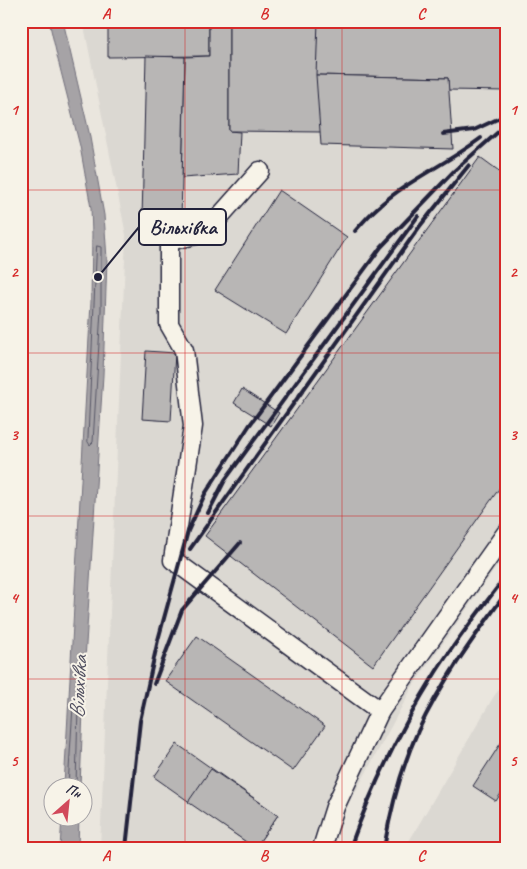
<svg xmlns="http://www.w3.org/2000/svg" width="527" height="869" viewBox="0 0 527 869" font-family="Caveat,sans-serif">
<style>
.built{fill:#dbd8d2}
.water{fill:#a6a3a6;stroke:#716f7b}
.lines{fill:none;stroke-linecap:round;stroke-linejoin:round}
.shore{stroke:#575666;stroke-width:1}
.building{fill:#b8b6b5;stroke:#22223b}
.minor-casing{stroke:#22223b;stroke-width:21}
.minor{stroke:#f7f3e8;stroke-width:18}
.rail{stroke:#22223b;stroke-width:4}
.grid{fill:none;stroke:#d62828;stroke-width:1;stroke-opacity:0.55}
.labels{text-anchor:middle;stroke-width:4;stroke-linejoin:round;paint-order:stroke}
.water-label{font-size:21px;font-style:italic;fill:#504f60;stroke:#f7f3e8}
.leader{fill:none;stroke:#22223b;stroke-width:2}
.callout-dot{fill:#22223b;stroke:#f7f3e8;stroke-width:2}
.callout{fill:#f7f3e8;stroke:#22223b;stroke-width:2}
.callout-label{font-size:21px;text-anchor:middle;font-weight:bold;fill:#22223b}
.neatline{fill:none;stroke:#d62828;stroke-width:2}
.grid-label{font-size:16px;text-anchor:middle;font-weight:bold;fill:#d62828}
</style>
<rect width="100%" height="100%" fill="#eae6de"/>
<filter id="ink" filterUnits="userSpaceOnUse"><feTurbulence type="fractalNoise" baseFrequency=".02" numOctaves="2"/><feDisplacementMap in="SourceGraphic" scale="10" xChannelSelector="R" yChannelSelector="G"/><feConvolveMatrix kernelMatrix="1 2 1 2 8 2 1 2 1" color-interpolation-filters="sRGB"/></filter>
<g filter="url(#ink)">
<g class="built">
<path d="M83,21h423v532l-93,133 -58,107 -21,-6 -25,61h-209l26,-613z"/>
<path d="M506,681v167h-101l89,-152z"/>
</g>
<g class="water">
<path d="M49,21h14l26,111 15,83 3,44 -4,116 -18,285 -5,126h-16l27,-484 1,-68 -1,-26 -11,-62 -22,-86z"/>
<path d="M62,817h17l-1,31h-18z"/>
</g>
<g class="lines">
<g class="shore">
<path d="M97,246l4,1v63l-8,132 -3,3 -2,-3z"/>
<path d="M68,786l5,-80 3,-3 2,3 -2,80"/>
</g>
</g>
<g class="building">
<path d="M108,21h101v35l-101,1z"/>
<path d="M209,21h20v110l11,1 -2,42 -56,4 3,-121 24,-1z"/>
<path d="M229,21h91l1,111 -92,-1z"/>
<path d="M318,21h188v70l-58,-1v-12l-132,-3z"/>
<path d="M146,56l39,1 -4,163 -39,-1z"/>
<path d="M316,75l132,3 5,71 -132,-4z"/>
<path d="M480,157l26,19v303l-133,187 -168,-130z"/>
<path d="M279,190l68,47 -61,97 -71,-44z"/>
<path d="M146,351l29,2 -4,68 -29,-2z"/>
<path d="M242,389l37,24 -8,13 -37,-23z"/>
<path d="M197,636l128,90 -32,45 -128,-90z"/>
<path d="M506,735v51l-10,15 -23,-15z"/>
<path d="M177,744l101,71 -23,33 -101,-71z"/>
<path d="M211,769l67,46 -23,33 -67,-46z"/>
</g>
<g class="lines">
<g class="minor-casing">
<g id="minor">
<path d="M260,171l-55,62 -36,8v83l15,26 9,76 -20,134 207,151 -45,96 -13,41"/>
<path d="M380,711l126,-178"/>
</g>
</g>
<use href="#minor" class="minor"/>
<g class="rail">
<path d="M443,134l31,-4 32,-15"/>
<path d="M355,231c7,-8 14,-16 22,-23 31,-28 71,-45 104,-70"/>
<path d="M208,513l17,-33 193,-264"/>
<path d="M190,549l230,-323 49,-61"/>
<path d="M154,684l28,-74 58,-67"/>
<path d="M126,848l14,-127 18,-81 30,-109 17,-37 44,-68 132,-179 73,-76 52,-46"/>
<path d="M350,848c22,-62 51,-120 86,-176 21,-33 46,-64 70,-96"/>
<path d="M384,848c7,-40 17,-80 34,-117 23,-49 56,-94 88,-138"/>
</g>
</g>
</g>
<path class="grid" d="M185,21v827M342,21v827M21,190h485M21,353h485M21,516h485M21,679h485"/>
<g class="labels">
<g class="water-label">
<text transform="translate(78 687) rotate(-87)" y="7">Вільхівка</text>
</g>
</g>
<path class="leader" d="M98 277L139 227"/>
<circle class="callout-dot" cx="98" cy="277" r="5"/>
<rect class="callout" x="139" y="209" width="87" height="36" rx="5"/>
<g class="callout-label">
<text x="183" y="234">Вільхівка</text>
</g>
<rect width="527" height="869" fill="none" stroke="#f7f3e8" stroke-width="55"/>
<g transform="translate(68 802) rotate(27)"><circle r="24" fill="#f7f3e8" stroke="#a29fa3"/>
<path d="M0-4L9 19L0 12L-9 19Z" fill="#d1495b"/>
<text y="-8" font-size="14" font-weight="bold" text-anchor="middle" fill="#22223b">Пн</text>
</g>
<rect x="28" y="28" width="472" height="814" class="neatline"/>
<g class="grid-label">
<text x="106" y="19">A</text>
<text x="264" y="19">B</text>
<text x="421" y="19">C</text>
<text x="14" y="115">1</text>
<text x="513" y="115">1</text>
<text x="14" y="277">2</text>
<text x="513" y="277">2</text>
<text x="14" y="440">3</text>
<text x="513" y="440">3</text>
<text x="14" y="603">4</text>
<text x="513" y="603">4</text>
<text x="14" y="766">5</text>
<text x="513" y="766">5</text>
<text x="106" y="861">A</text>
<text x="264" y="861">B</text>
<text x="421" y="861">C</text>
</g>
</svg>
